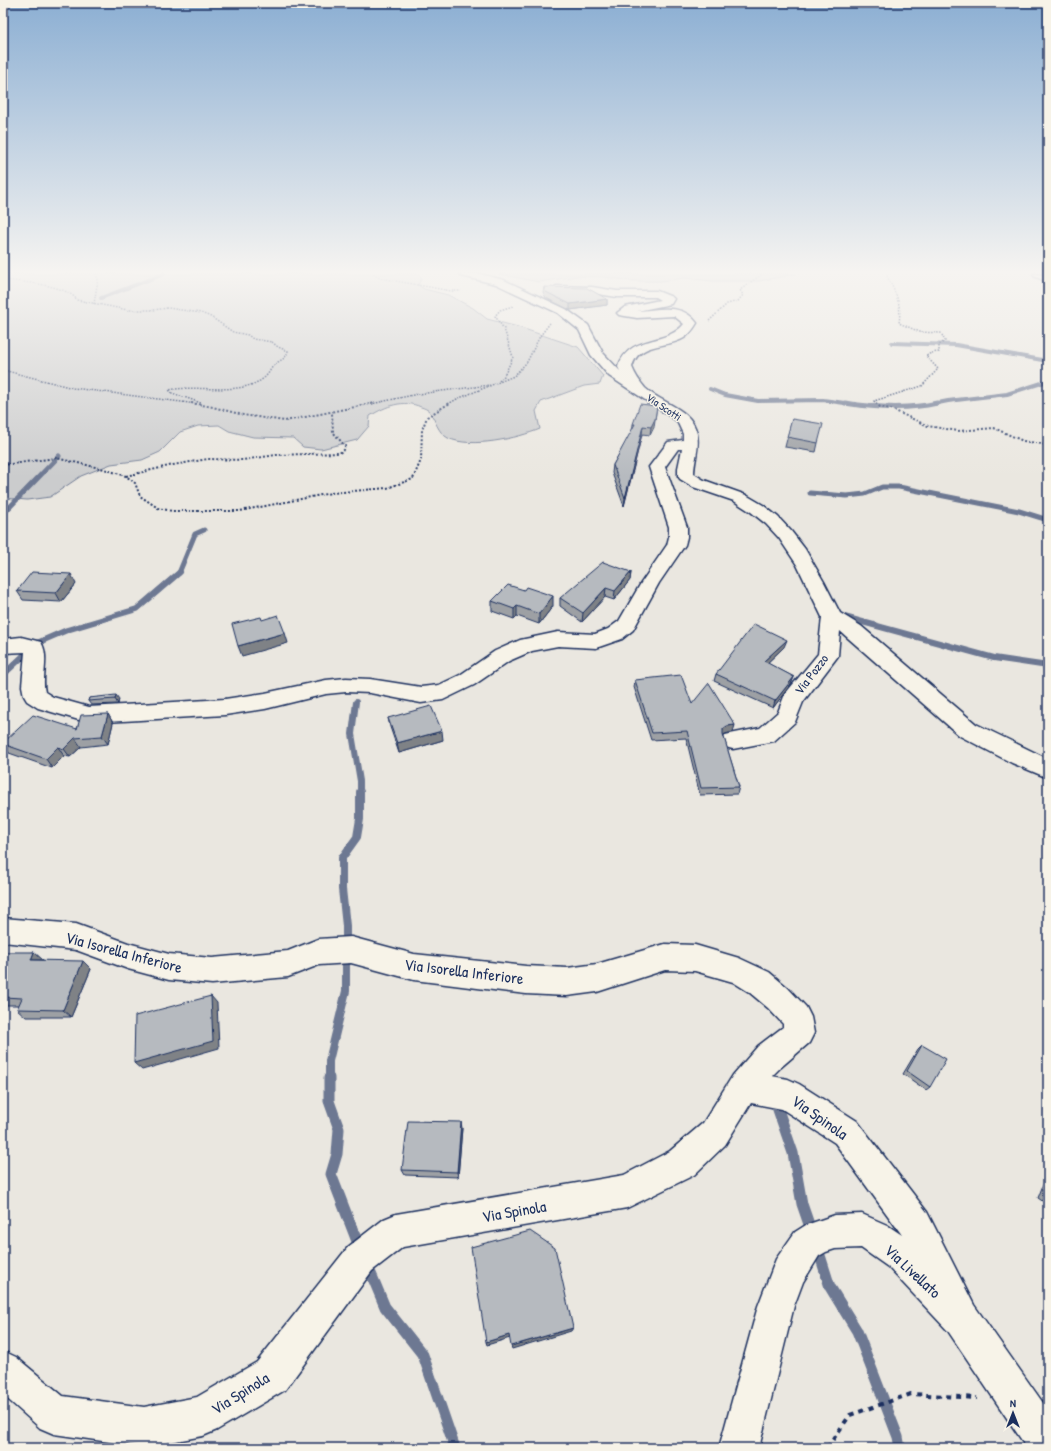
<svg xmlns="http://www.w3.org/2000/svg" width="1051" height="1451" viewBox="0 0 1051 1451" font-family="'Patrick Hand',sans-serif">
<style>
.green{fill:#cbcccd;stroke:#737e96}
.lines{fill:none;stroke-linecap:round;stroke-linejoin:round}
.stream-far4{stroke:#6d7892;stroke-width:4}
.stream-far3{stroke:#6d7892;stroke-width:5}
.stream-far2{stroke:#6d7892;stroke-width:6}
.stream-far1{stroke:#6d7892;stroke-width:8}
.stream{stroke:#6d7892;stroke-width:11}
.minor-casing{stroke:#1b2f5e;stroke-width:3}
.path-far2{stroke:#1b2f5e;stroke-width:1.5;stroke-dasharray:1.5 1.5;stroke-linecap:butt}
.path-far1{stroke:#1b2f5e;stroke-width:2;stroke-dasharray:2 2;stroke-linecap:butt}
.path{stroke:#1b2f5e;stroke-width:4;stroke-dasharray:5 5;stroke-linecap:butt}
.minor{fill:#f7f3e8;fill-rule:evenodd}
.wall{fill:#9da0a4;stroke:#1b2f5e}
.shaded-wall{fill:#7f8286;stroke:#1b2f5e}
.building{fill:#b6babf;stroke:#1b2f5e}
.labels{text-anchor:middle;stroke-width:3;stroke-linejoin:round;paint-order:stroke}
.far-street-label{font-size:11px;fill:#1b2f5e;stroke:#f7f3e8}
.street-label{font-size:13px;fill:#1b2f5e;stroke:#f7f3e8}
.near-street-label{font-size:16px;fill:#1b2f5e;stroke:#f7f3e8}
</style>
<rect width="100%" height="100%" fill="#eae7e0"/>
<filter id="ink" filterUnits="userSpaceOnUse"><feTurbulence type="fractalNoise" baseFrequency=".025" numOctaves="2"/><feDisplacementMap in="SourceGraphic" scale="8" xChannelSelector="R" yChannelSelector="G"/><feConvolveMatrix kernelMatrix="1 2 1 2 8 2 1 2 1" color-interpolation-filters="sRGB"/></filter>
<g filter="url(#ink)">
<g class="green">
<path d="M3,274h414l5,4 -4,7 6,4 24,6 25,13 14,11 31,8 60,20 25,29 -3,8 -16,2 -43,16 -5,9 4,18c-22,9 -69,20 -92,9 -11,-6 -12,-18 -19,-27 -2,-2 -5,-3 -8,-4 -18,-8 -35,-1 -51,9l-1,10 -12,14 -36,9 -18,-2 -10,-9 -40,-1 -24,-6 -10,-6 -21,1 -18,6 -20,20 -18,8 -31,4 -30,12 -31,21 -23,3 -24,-2z"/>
<path d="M499,274h297l-37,7h-47l-27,-3 -24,3h-30l-26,-4 -28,-1 -38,6z"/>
</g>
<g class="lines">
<g class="stream-far4">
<path d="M101,298l63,-24"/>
<path d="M892,343l64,2 92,16"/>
<path d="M710,389l15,6 33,6 65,-1 29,4"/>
<path d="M933,404l15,-3 59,-7 41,-13"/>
</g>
<g class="stream-far3">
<path d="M845,403c31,5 62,7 92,0"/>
<path d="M810,493l37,3 18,-2 17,-7h17l120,24 29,9"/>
<path d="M3,514l56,-58"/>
<path d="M179,573l16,-39 9,-4"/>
</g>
<g class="stream-far2">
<path d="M837,615l157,43 54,8"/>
<path d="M3,675l34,-32 30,-13 70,-21 43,-37"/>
<path d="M356,702l-4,32 8,47v12"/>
</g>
<path class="stream-far1" d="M329,1079v-18l17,-70v-65l-4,-37v-31l15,-21 3,-18v-27"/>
<g class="stream">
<path d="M329,1078v23l10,28 -2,25 -6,20 29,75"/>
<path d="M775,1101l18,52 9,51 10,29"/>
<path d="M817,1246l13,41 27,44 41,106 2,11"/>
<path d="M367,1264l18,43 38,48 32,93"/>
</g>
<g class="minor-casing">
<g id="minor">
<path d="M460,274h20l24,6 62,29 22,16 15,28 17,18 -2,-4c12,-34 47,-20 66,-43l-10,-8 -37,2 -18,-3 -2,-2 8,-6 35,-7 -5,-3h-38l-25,-4 -32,-2 -6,-3 2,-2 36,1 25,4h40l15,6 2,2 -3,5 -34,7c21,-1 45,-9 60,12 -3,5 -7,11 -13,15 -18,11 -45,3 -52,29 3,8 8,15 13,21 17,16 47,20 52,46 3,14 -3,26 -3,40l10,6 42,15 17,10 15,12 13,14 14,18 19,33 16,31 21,13 115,98 72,35v19l-36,-15 -52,-27 -120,-105 -2,25 -35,46 -8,20 -21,19 -41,8 -8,-2 -3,-6 3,-6 35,-7 18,-16 7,-18 33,-40 4,-37 -25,-52 -18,-27 -13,-14 -15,-12 -17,-11 -41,-14 -13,-8 -2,-3v-8l4,-19h-4l-13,18 22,60v10l-2,8 -26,38 -26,47 -11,9 -26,9 -38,-2 -26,5 -23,10 -35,24 -31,15 -22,3 -51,-10 -24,-1 -20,2 -61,15 -40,6 -136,8 -51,-15 -11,-7 -3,-5 -2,-10 3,-34 -22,1v-14l18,-2 20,5c9,15 0,34 4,50l8,5 36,10 136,-8 40,-6 61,-13 20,-2 24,1 51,8 18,-2 21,-10 35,-24 25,-11 38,-8 37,2 13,-5 11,-8 22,-38 26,-38 2,-8v-10l-20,-60 19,-25 15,-2v-6l-6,-13 -68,-45 -18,-21 -12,-25 -21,-17 -62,-29 -35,-8z"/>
<path d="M1033,274l15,1v7l-14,-6z"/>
<path d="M3,918l73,6 52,19 41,11 43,4 76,-7 30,-12 33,-2 63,17 112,12 41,2 30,-4 68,-20 30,1 44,13 30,14 19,16 18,19 5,10 3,16 -5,10 -29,25 -8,8 16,3 11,5 58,37 70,91 47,93 74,105v38h-21l-79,-117 -60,-64 -27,-19 -26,1 -9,3 -7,4 -16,26 -9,24 -35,142h-40l39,-142 18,-47 19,-27 11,-7 29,-10 27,-1 25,11 15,10 -67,-92 -53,-34 -31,-6 -26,42 -31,30 -67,33 -224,39 -31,24 -87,119 -68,40 -14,6 -59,11 -90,-13 -14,-6 -37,-33v-44l13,6 47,39 81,11 53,-10 60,-35 91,-115 36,-28 12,-5 228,-39 46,-24 33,-28 30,-48 25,-29 25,-19v-3l-15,-16 -19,-16 -16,-10 -38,-11 -30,-1 -68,22 -30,4 -41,-2 -112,-14 -63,-17 -32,2 -31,12 -76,7 -43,-4 -41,-11 -52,-19 -73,-8z"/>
</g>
</g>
<g class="path-far2">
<path d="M373,274l7,4 71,13h10"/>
<path d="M3,280c18,2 63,4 74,20l51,10h25l15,-2 33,5 10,4 22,15 15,3 5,4 19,3 6,5 10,4c-3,10 -8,8 -15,15 -3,4 -5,9 -9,12 -25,19 -65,6 -95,12l3,3 29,10"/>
<path d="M94,304l4,-25 -2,-5"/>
<path d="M709,321l18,-17 11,-3 5,-6 -3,-5 22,-16"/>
<path d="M3,370l70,18 124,16"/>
<path d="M499,381l5,-5 9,-19 -9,-28 -9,-13 5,-6 13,-4"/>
<path d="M371,404l47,-10 72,-9"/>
<path d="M448,404l9,-5 57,-23 13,-14 13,-26 10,-13"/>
<path d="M877,404l-3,-3 48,-15 16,-17 -12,-13 5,-3 8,-1v-7l6,-4 -4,-8 -21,-1 -21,-9c3,-20 -4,-31 -13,-49"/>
</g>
<g class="path-far1">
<path d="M191,403l22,4 30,8 42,6 90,-18"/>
<path d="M876,403l4,4 11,2 37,17 30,5 36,-3 29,13 25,4"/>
<path d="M3,465l53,-7 48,11 22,7 9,7 5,13 18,12 14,3h68l91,-18 56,-5 26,-9 8,-19 1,-30 5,-13 23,-14"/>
<path d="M126,476l47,-11 35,-6 35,1 33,-5 63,-2 5,-3 1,-4 -12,-14 -1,-19"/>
</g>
<path class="path" d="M827,1448l23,-33 61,-21 66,4"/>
<use href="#minor" class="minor"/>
</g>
<g class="wall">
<path d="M544,287l63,12v6l-37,5 -24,-12 -3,-6z"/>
<path d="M792,419l26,24 -2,9 -31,-5z"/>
<path d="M633,424l21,3 -4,8 -8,-1 -18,72 -12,-33 1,-8 19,-34z"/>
<path d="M631,572l-1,8 -16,20 -9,-3 -23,25 -22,-16v-8z"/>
<path d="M76,584l-15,18 -38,-2 -6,-9z"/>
<path d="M492,601l61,5 -14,18 -22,-8 -3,3 -22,-8z"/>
<path d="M784,647l-17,16 27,14 -3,7 -18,24 -59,-27 2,-7z"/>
<path d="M635,680l57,24 41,28 -8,2 -2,1 16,52 -2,7 -37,1 -14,-57 -35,2 -17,-53z"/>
<path d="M89,698l30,1 -1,5 -27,1 -3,-4z"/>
<path d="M108,714l5,9 -5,21 -27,3 -11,10 -6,-1 -12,12 -43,-15 -6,-8v-2l74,-14z"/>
<path d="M388,718l55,22 -44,13 -9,-26z"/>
<path d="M34,952l8,8 49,9 -20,48h-45l-9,-8 2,-4h-16v-49z"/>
<path d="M922,1045l8,42 -4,3 -23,-16 15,-25z"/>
<path d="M462,1128l-4,49 -53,-2 -3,-5z"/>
<path d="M1048,1172v33l-10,-7z"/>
</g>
<g class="shaded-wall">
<path d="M607,299v6l-37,5v-6z"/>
<path d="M657,406l-3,21 -4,8 1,-8z"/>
<path d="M643,426l-1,8 -18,72 1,-8z"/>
<path d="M631,572l-1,8 -16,20 1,-9z"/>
<path d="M71,574l5,10 -15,18 -5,-9z"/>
<path d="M606,588l-1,9 -23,25 1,-9z"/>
<path d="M553,596v10l-14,18v-10z"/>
<path d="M517,606v10l-3,3v-10z"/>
<path d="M285,633l3,10 -46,13 -4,-10z"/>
<path d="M787,640l-3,7 -22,21 2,-7z"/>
<path d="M794,677l-3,7 -18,24 2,-7z"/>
<path d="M116,695l3,4 -1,5 -3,-5z"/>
<path d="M108,714l5,9 -5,21 -6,-8z"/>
<path d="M735,725l-2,7 -8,2 -4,3 2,-8 4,-3z"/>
<path d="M442,731l1,9 -44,13 -2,-10z"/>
<path d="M75,738l6,9 -11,10 -6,-8z"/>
<path d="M58,747l6,9 -12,12 -6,-9z"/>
<path d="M34,952l9,8h-12z"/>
<path d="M83,961l8,8 -20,48 -8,-7z"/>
<path d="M211,996l6,7 2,45 -77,22 -8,-7z"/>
<path d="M461,1122l1,6 -4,49 -1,-5z"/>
<path d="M573,1328l-2,3 -59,18 -1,-3z"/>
<path d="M509,1335l1,3 -23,7 -1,-3z"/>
</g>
<g class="building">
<path d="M544,287l43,1 20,11 -37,5 -24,-12z"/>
<path d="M640,404l17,2 -2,13 -4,8 -8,-1 -18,72 -12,-33 22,-41h-2z"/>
<path d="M792,419l31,5 -5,19 -31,-6z"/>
<path d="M603,562l28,10 -16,19 -9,-3 -23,25 -23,-15z"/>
<path d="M32,572l39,2 -15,19 -39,-2z"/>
<path d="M508,585l16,5 2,-3 27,9 -14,18 -22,-8 -3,3 -22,-8z"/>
<path d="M278,615l7,18 -47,13 -6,-22 29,-7 1,3z"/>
<path d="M754,624l33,16 -23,21 30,16 -19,24 -59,-27z"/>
<path d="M681,675l11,29 17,-21 26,42 -8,1 -4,3v5l16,53 -38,1 -14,-57 -35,2 -17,-53z"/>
<path d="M116,695l-1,4 -27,2 1,-3z"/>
<path d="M431,706l11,25 -45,12 -9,-25z"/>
<path d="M108,714l-6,22 -27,2 -11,11 -6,-2 -12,12 -43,-15v-1l30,-28 44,14 4,-14z"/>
<path d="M5,952h29l-3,8 52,1 -20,49 -46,-1 5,-11 -19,-1v-41z"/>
<path d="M211,996l2,45 -79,22 1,-47z"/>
<path d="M922,1045l24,14 -16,28 -23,-16z"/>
<path d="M408,1121l53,1 -4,50 -55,-2z"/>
<path d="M530,1231l25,17 18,80 -62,18 -2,-11 -23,7 -15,-95z"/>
</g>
</g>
<linearGradient id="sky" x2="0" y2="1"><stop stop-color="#8cafd3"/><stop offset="0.57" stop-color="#f6f4f1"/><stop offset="1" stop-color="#f6f4f1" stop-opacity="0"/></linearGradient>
<rect width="1051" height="477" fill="url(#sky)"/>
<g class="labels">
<g class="far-street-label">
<text transform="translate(664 407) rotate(34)" y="4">Via Scotti</text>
</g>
<g class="street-label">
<text transform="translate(811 674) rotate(-53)" y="5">Via Pozzo</text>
</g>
<g class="near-street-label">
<text transform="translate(124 952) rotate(15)" y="6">Via Isorella Inferiore</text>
<text transform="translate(464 971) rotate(7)" y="6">Via Isorella Inferiore</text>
<text transform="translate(820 1117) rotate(35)" y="6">Via Spinola</text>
<text transform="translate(514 1211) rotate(-10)" y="6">Via Spinola</text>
<text transform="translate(913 1271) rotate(43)" y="6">Via Livellato</text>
<text transform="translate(240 1393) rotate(-32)" y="6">Via Spinola</text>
</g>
</g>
<rect width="1051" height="1451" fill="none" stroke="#f7f3e8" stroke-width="16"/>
<rect x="8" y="8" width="1035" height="1435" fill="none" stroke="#1b2f5e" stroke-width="1.5" filter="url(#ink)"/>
<g transform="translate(1013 1413)" stroke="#f7f3e8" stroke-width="3" paint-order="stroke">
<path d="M0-3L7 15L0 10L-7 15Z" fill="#1b2f5e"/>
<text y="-6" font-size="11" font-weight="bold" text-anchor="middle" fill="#1b2f5e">N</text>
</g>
</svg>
